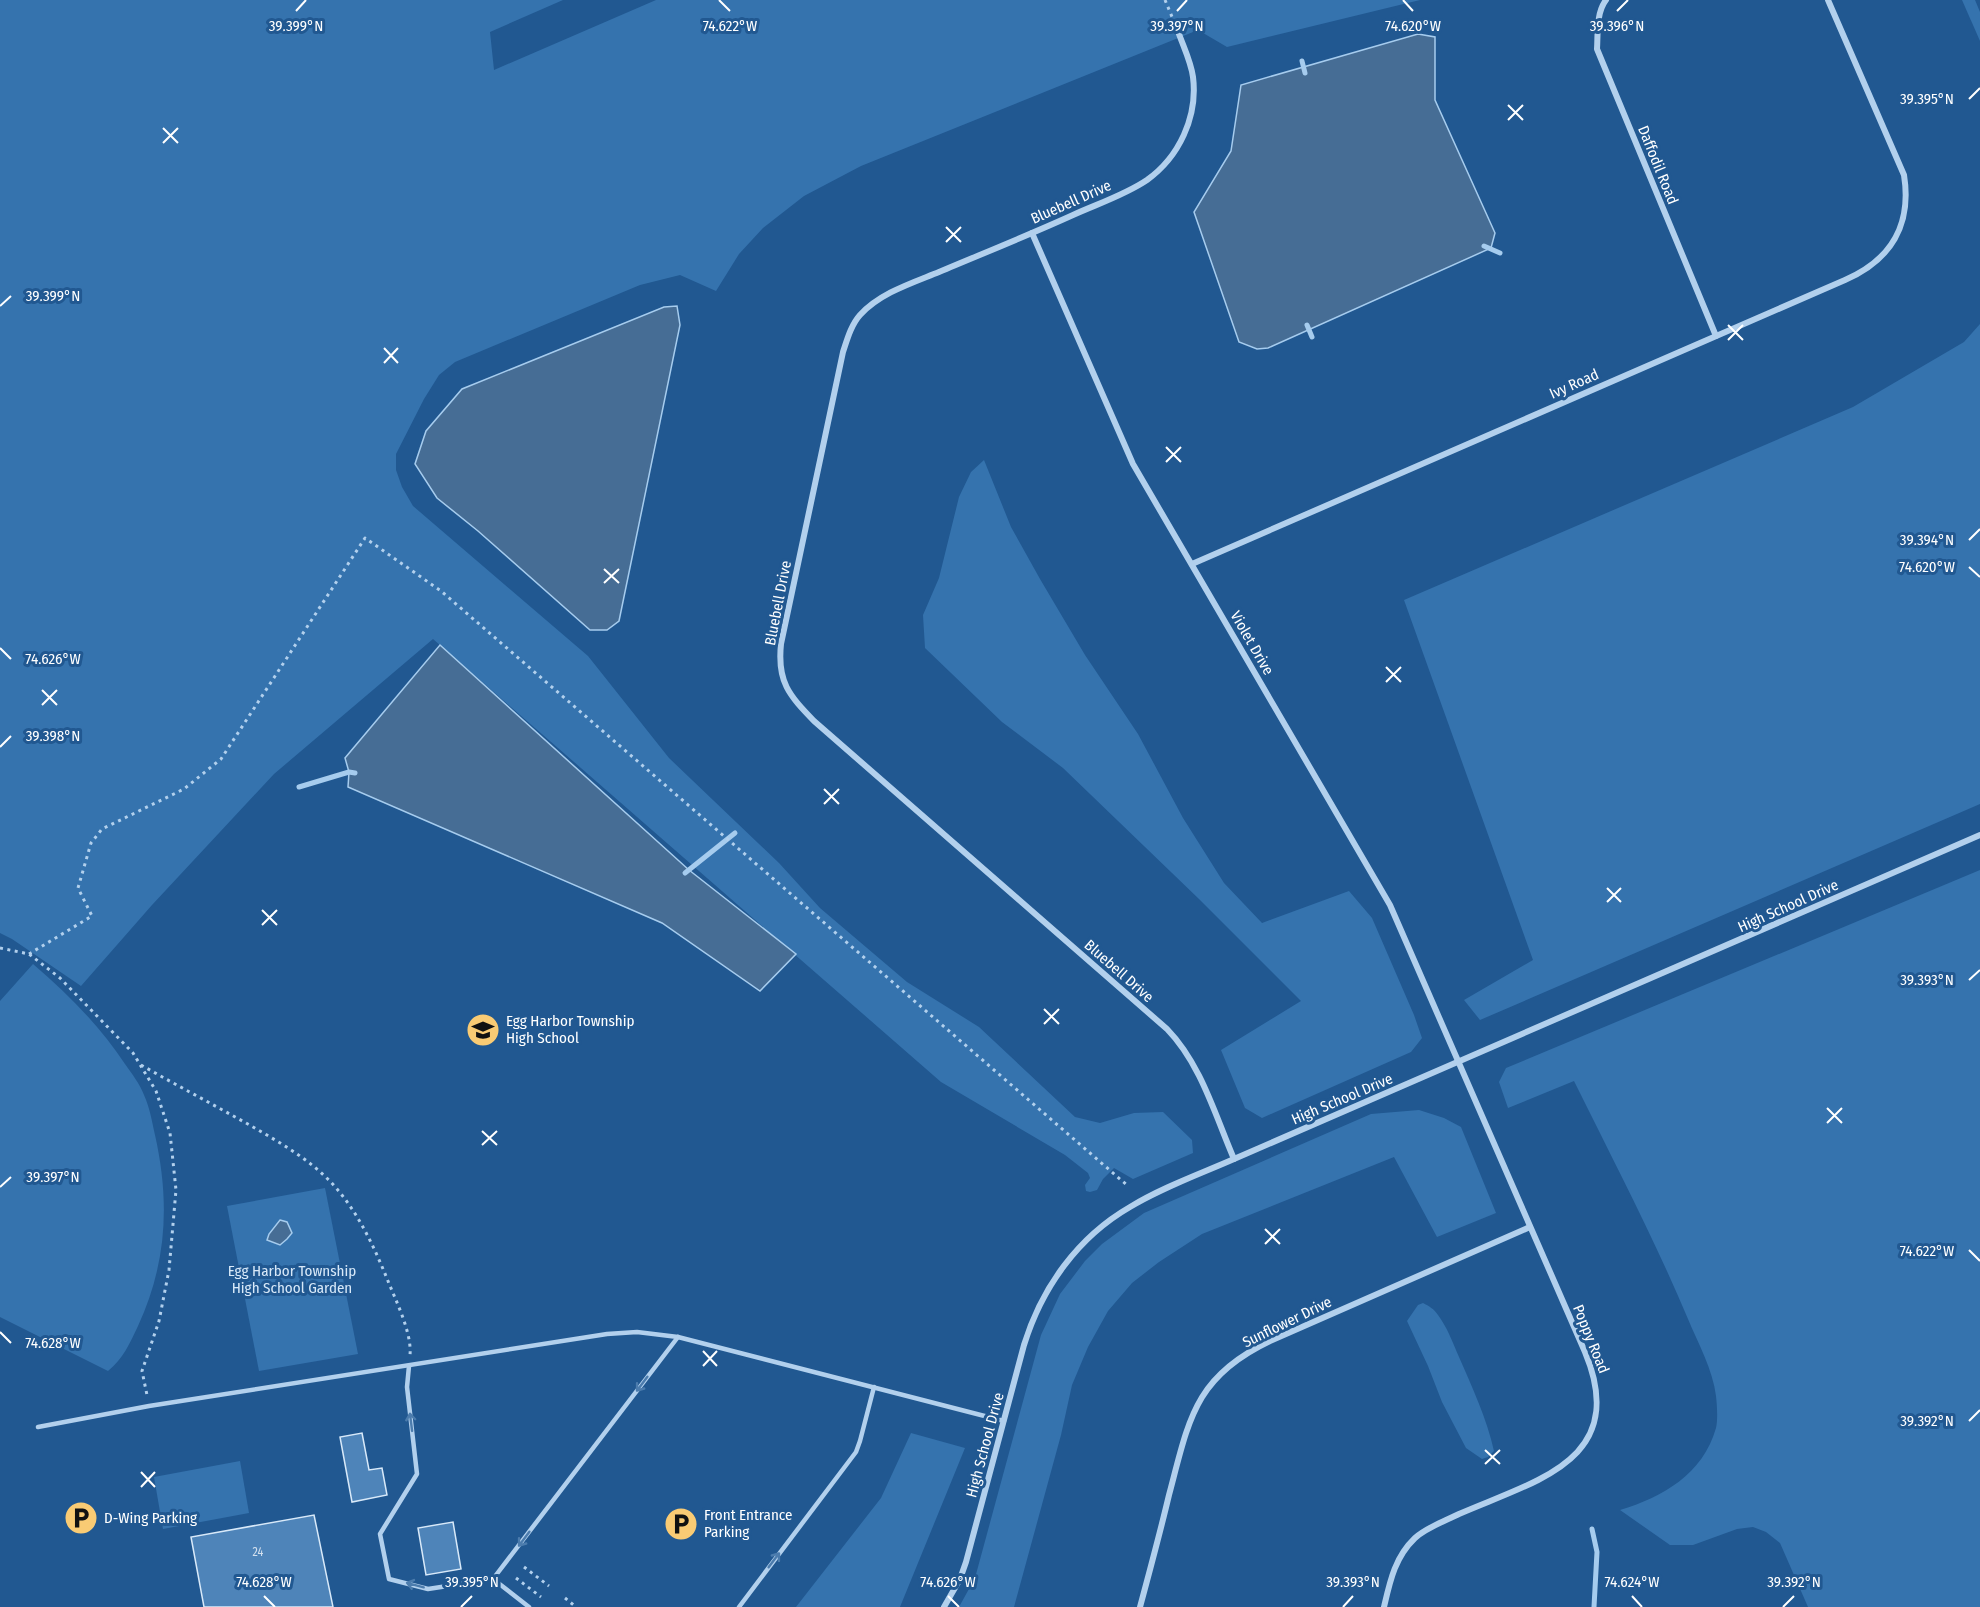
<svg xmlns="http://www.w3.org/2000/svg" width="1980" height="1607" viewBox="0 0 1980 1607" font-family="'Fira Sans Condensed',sans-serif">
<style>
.green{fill:#3573ae}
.water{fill:#466d95;stroke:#a6ccee;stroke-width:1.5}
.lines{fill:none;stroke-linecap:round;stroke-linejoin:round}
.stream{stroke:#a6ccee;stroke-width:5}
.building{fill:#4e84b9;stroke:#d8e9f9;stroke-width:1.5}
.path{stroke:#b2d0ed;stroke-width:3;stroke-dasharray:3 4.5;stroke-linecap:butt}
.lane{stroke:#b2d0ed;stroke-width:4.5}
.street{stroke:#b2d0ed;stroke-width:6}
.oneway{stroke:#4c7cad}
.ticks{fill:none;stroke:#fff;stroke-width:2}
.labels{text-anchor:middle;stroke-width:6;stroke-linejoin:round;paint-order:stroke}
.number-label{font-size:12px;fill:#d3e0ee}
.street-label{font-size:15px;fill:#fff;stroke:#215891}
.poi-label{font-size:15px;fill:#fff;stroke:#215891;text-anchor:start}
.park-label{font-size:15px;fill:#d8e9f9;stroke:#215891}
.ticks-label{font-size:15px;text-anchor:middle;fill:#fff;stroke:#215891;stroke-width:6;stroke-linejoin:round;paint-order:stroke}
</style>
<rect width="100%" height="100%" fill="#215891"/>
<g class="green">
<path d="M0,0h563l-73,32 4,38 162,-70h764l-193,47 -29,-17 -337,136 -57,30 -41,32 -24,26 -23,37 -36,-16 -40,10 -185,77 -16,13 -15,24 -28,55v16l6,17 11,19 175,150 81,102 110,105 41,45 87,74 72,45 96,90 25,6 34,-10 29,-1 29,28 1,13 -60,26 -19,-11 -11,11 -6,11 -7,2 -4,-1 -1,-6 5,-7 -2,-5 -23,-18 -124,-73 -508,-443 -159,135 -122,131 -71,81 -69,-47 -12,-6z"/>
<path d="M1962,0h13l5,12v29z"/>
<path d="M1980,324v480l-500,216 -16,-20 69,-40 -129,-360 449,-193 111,-65z"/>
<path d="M984,460l27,67 29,52 45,76 53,79 45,84 41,65 38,40 87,-32 23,27 42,97 8,23 -11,14 -149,66 -17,-10 -24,-58 80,-49 -102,-102 -136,-131 -61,-46 -77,-74 -2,-33 16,-37 20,-81 12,-25z"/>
<path d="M1980,870v737h-172l-28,-64 -14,-11 -13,-5 -16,2 -44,16h-23l-50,-35c43,-13 83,-36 96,-82 2,-9 1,-23 0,-32 -3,-26 -18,-53 -28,-77 -34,-81 -75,-159 -114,-238l-66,27 -9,-26 7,-14z"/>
<path d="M33,964c35,30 67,62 92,100 7,10 15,20 19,31 6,13 8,27 11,40 15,67 12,128 -17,191 -8,17 -15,33 -30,45l-108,-54v-316z"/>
<path d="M1419,1110l25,8 17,9 35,86 -59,24 -43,-80 -192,77 -43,28 -27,21 -24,28 -20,36 -16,38 -11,50 -47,172h-55l16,-29 66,-243 19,-41 25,-33 17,-17 42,-31 227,-99z"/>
<path d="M325,1188l33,166 -99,17 -32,-165z"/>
<path d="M1423,1303c6,3 11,6 15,12 9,12 15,28 21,42 13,30 28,62 35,94l-6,6 -6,2 -16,-11 -24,-46 -14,-36 -21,-45 11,-16z"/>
<path d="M911,1433l54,15 -65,159h-104l85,-109z"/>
<path d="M240,1461l9,52 -86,16 -9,-52z"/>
</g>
<g class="water">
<path d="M1418,34l17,3v63l60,133 -4,15 -223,100 -11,1 -18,-7 -45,-130 37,-61 10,-66z"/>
<path d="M677,306l3,19 -61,296 -12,9h-17l-112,-99 -41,-33 -22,-34 11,-33 36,-42 202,-82z"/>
<path d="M440,645l249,225 107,84 -36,37 -98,-68 -314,-136 1,-15 -4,-14z"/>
<path d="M280,1220l7,2 5,11 -5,6 -7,6 -13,-5 2,-6z"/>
</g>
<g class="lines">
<g class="stream">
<path d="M1302,61l3,12"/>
<path d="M1484,246l16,7"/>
<path d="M1307,325l5,12"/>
<path d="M299,787l50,-15 6,1"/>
<path d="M685,873l50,-40"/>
<path d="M1592,1529l5,23 -3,55"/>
</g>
</g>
<g class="building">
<path d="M362,1433l7,37 13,-2 5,27 -35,7 -12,-65z"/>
<path d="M314,1515l19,92h-129l-13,-70z"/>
<path d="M453,1522l8,47 -35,6 -8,-47z"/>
</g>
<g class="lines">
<g class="path">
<path d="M1165,0l10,24"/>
<path d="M0,948l29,6 31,24 73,75 23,38 14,42 6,57 -7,80 -10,51 -17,50 5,24"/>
<path d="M29,954l63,-38 -14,-28 13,-45 11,-14 82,-40 37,-30 144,-221 76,53 687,595"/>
<path d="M141,1065c37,21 75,41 112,62 31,18 61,35 84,62 23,27 38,60 51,92 8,20 24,52 22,74"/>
<path d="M524,1567l25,19"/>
<path d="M516,1578l25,19"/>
<path d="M565,1598l11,9"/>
</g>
<g class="lane">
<path d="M409,1366l-2,21 10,87 -37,60 9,45 39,10 65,-10 185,-242"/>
<path d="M38,1427l111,-21 458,-72 30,-2 41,5 326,84"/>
<path d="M493,1579l36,28"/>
<path d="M739,1607l117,-155 4,-11 14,-54"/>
</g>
<g class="street">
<path d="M1606,0c-10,13 -8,34 -9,49l119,287"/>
<path d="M1179,34c5,14 12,28 14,43 5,40 -14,80 -46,103 -22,15 -50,24 -74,35 -44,20 -89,38 -134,57 -27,11 -59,21 -79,43 -9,10 -13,25 -17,37l-62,292c-4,38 8,51 33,77l353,308c34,35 48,86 67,130"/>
<path d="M1032,233l101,231 257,441 195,447c45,108 -48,128 -126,162 -14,7 -32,13 -44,24 -20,19 -25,43 -31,69"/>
<path d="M1192,564l653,-284c46,-20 67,-55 59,-105l-76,-175"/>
<path d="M944,1607l16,-28 6,-17 58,-217c18,-58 54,-108 106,-138 33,-20 70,-33 104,-48l746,-324"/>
<path d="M1140,1607c10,-37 20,-74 29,-112 20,-75 25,-118 101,-154l260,-114"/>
</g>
</g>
<defs><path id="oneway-shaft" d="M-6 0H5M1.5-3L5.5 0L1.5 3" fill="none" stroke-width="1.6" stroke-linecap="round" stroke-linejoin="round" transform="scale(1.5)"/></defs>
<g class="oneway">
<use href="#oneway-shaft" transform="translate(642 1384) rotate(127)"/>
<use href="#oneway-shaft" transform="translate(411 1422) rotate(-97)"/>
<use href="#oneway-shaft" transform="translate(524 1539) rotate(127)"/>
<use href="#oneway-shaft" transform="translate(774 1560) rotate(-53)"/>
<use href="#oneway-shaft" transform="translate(415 1585) rotate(-165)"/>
</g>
<path class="ticks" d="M719,0l11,11M1403,0l10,11M296,11l10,-11M1177,11l10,-11M1617,11l11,-11M1969,99l11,-11M1508,105l15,15M1508,120l15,-15M163,128l15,15M163,143l15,-15M946,227l15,15M946,242l15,-15M0,306l11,-10M1728,325l15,15M1728,340l15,-15M384,348l14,15M384,363l14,-15M1166,447l15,15M1166,462l15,-15M1969,540l11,-11M1969,567l11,10M604,569l15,14M604,583l15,-14M0,648l11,11M1386,667l15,15M1386,682l15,-15M42,690l15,15M42,705l15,-15M0,747l11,-11M824,789l15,15M824,804l15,-15M1607,888l14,14M1607,902l14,-14M262,910l15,15M262,925l15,-15M1969,980l11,-10M1044,1009l15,15M1044,1024l15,-15M1827,1108l15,15M1827,1123l15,-15M482,1131l15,14M482,1145l15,-14M0,1187l11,-10M1265,1229l15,15M1265,1244l15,-15M1969,1250l11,11M0,1332l11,11M703,1351l14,15M703,1366l14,-15M1969,1421l11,-11M1485,1450l15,14M1485,1464l15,-14M141,1472l14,15M141,1487l14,-15M264,1596l11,11M948,1596l11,11M1632,1596l10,11M461,1607l11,-11M1343,1607l10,-11M1783,1607l11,-11"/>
<defs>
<g id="school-disc" transform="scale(1.725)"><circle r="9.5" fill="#f9cb74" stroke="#215891"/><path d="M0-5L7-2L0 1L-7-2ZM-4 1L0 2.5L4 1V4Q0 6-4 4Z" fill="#111"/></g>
<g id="parking-disc" transform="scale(1.725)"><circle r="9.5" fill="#f9cb74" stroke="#215891"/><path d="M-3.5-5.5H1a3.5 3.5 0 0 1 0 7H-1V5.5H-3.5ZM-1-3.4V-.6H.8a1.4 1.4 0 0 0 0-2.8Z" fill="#111"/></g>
</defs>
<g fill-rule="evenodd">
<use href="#school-disc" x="483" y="1030"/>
<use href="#parking-disc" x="81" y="1518"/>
<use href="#parking-disc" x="681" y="1524"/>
</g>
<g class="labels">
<g class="number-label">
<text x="258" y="1556">24</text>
</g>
<g class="street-label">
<text transform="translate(1658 165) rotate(68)" y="5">Daffodil Road</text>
<text transform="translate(1071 202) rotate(-24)" y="5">Bluebell Drive</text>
<text transform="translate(1574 384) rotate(-24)" y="5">Ivy Road</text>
<text transform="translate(778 603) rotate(-79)" y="5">Bluebell Drive</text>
<text transform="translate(1252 643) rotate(60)" y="5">Violet Drive</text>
<text transform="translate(1788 906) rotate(-24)" y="5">High School Drive</text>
<text transform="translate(1119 971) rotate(41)" y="5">Bluebell Drive</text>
<text transform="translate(1342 1099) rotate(-23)" y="5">High School Drive</text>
<text transform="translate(1287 1322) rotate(-26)" y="5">Sunflower Drive</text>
<text transform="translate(1591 1339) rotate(68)" y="5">Poppy Road</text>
<text transform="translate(985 1445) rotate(-75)" y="5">High School Drive</text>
</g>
<g class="poi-label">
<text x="506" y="1026">Egg Harbor Township<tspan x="506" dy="17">High School</tspan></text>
<text x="704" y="1520">Front Entrance<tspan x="704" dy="17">Parking</tspan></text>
<text x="104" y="1523">D-Wing Parking</text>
</g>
<g class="park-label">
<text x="292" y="1276">Egg Harbor Township<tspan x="292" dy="17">High School Garden</tspan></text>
</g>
</g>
<g class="ticks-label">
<text x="296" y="31">39.399°N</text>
<text x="730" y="31">74.622°W</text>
<text x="1177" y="31">39.397°N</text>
<text x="1413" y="31">74.620°W</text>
<text x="1617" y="31">39.396°N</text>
<text x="1927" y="104">39.395°N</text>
<text x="53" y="301">39.399°N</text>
<text x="1927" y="545">39.394°N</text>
<text x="1927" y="572">74.620°W</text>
<text x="53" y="664">74.626°W</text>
<text x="53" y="741">39.398°N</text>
<text x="1927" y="985">39.393°N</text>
<text x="53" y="1182">39.397°N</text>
<text x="1927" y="1256">74.622°W</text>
<text x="53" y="1348">74.628°W</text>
<text x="1927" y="1426">39.392°N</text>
<text x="264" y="1587">74.628°W</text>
<text x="472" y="1587">39.395°N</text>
<text x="948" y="1587">74.626°W</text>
<text x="1353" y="1587">39.393°N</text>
<text x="1632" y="1587">74.624°W</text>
<text x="1794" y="1587">39.392°N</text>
</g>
</svg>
